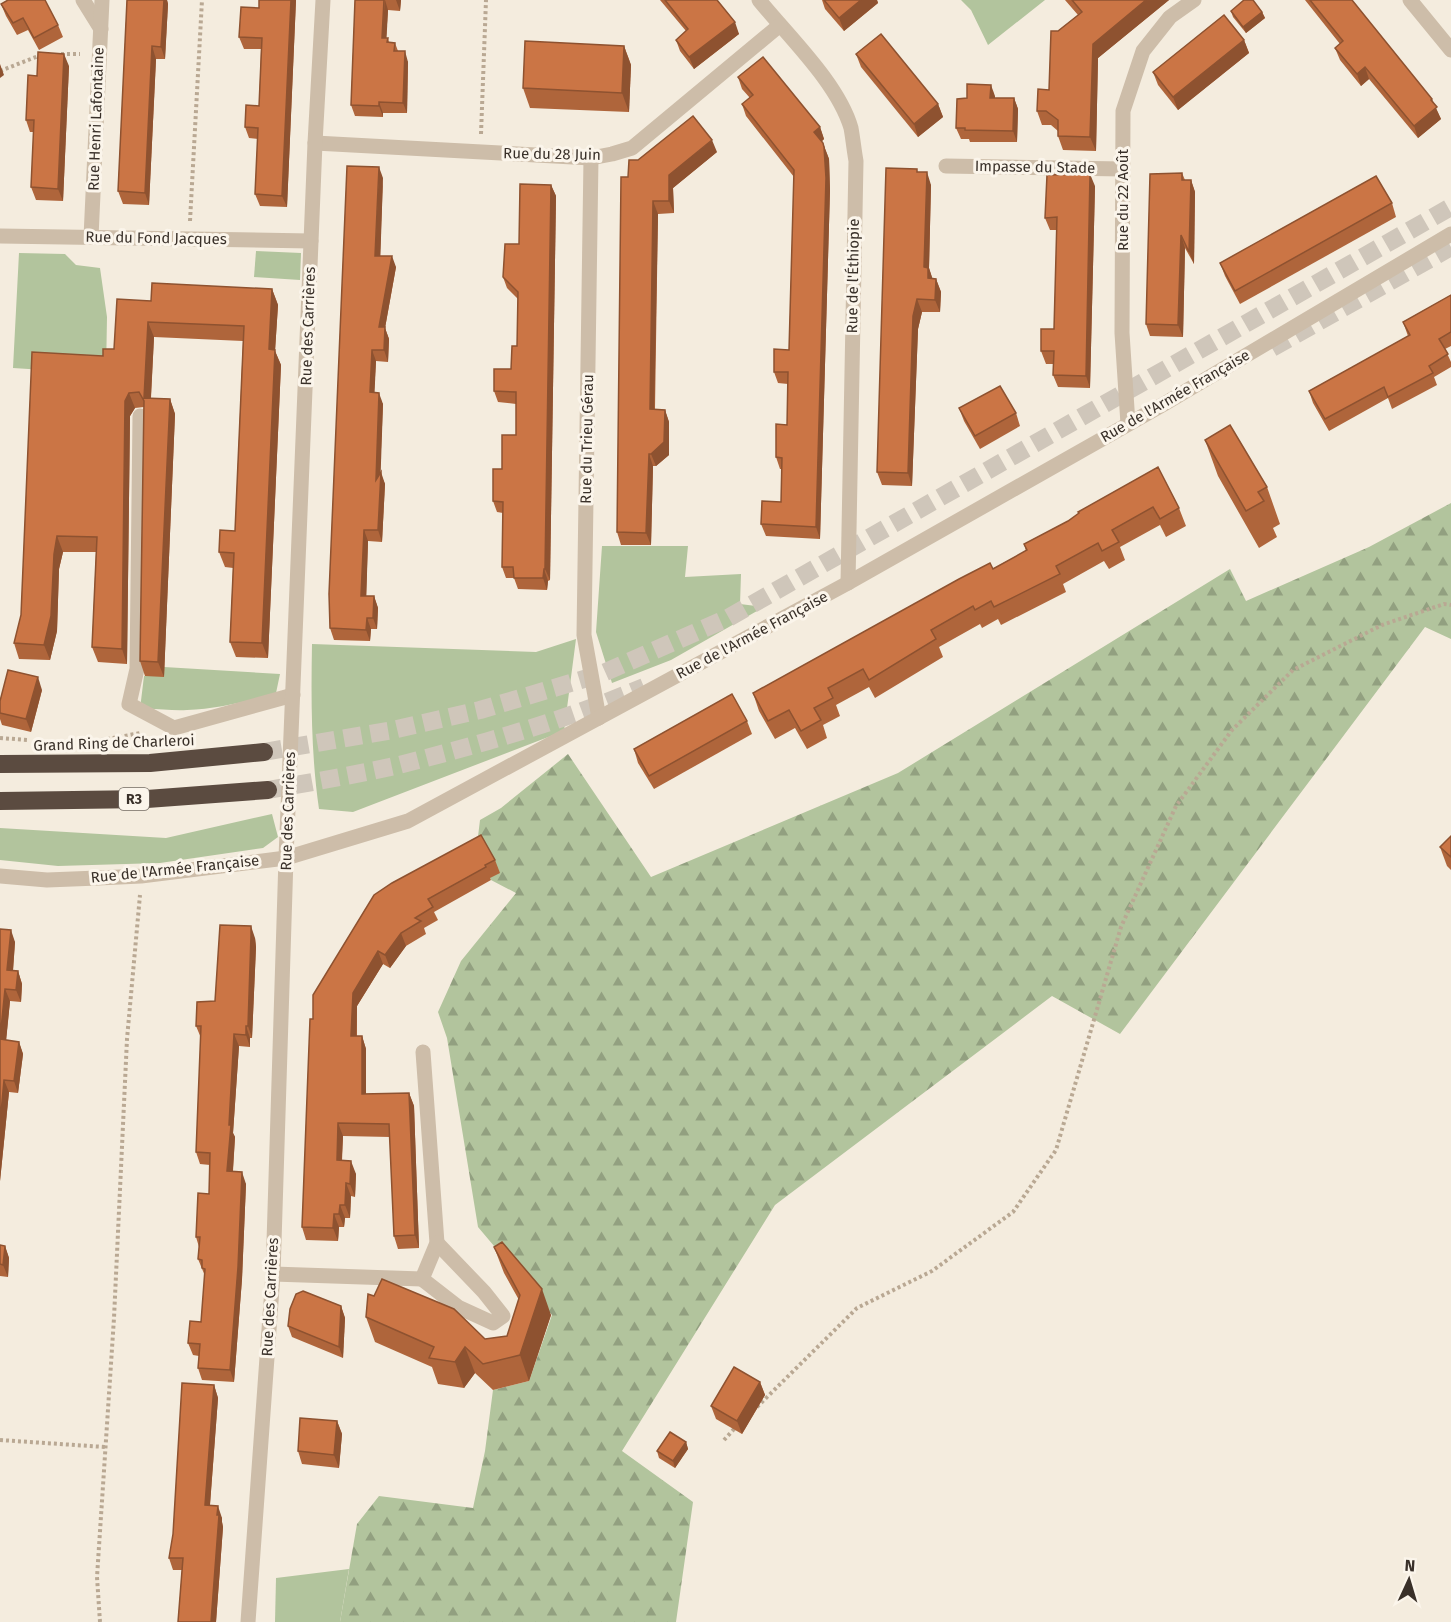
<svg xmlns="http://www.w3.org/2000/svg" width="1451" height="1622" viewBox="0 0 1451 1622" font-family="'Fira Sans',sans-serif">
<style>
.grass{fill:#b2c49d}
.forest{fill:url(#forest-firs)}
.lines{fill:none;stroke-linecap:round;stroke-linejoin:round}
.motorway-tunnel{stroke:#cfc6ba;stroke-width:18;stroke-dasharray:18 9;stroke-linecap:butt}
.path{stroke:#b9a893;stroke-width:4;stroke-dasharray:3 3;stroke-linecap:butt}
.service{stroke:#cdbda9;stroke-width:15}
.minor{stroke:#cdbda9;stroke-width:15}
.tertiary{stroke:#cdbda9;stroke-width:15}
.motorway{stroke:#5b4b40;stroke-width:18}
.wall{fill:#af653b}
.shaded-wall{fill:#8e5230}
.building{fill:#cb7545;stroke:#8e5230;stroke-width:1.5}
.labels{text-anchor:middle;stroke-width:6;stroke-linejoin:round;paint-order:stroke}
.shield{fill:#fbf5eb;stroke:#736b63;stroke-width:1.5}
.shield-label{font-size:14px;font-weight:bold;fill:#393029}
.street-label{font-size:15px;fill:#393029;stroke:#fbf5eb}
</style>
<defs>
<pattern id="forest-firs" width="22" height="20" patternUnits="userSpaceOnUse" patternTransform="scale(1.5)"><rect width="22" height="20" fill="#b2c49d"/><path d="M5 1l3.5 6h-7zM16 11l3.5 6h-7z" fill="#92a080"/></pattern>
</defs>
<rect width="100%" height="100%" fill="#f4ecde"/>
<g class="grass">
<path d="M961,0h84l-57,45 -17,-35z"/>
<path d="M256,251l45,2 -1,27 -46,-3z"/>
<path d="M19,253l46,1 11,11 24,3 7,49 -1,57 -93,-6z"/>
<path d="M602,546h86l-3,31 56,-3 -1,30 24,3 -93,53 -59,23 -16,-51z"/>
<path d="M576,639l-12,92 -211,81 -34,-3c-8,-55 -8,-110 -7,-165l224,8z"/>
<path d="M164,667l116,7 -4,19c-29,8 -58,16 -89,17 -16,1 -31,-2 -47,-1l4,-33h20z"/>
<path d="M272,814l6,23 -15,11 -103,15 -102,3 -58,-6v-32l166,10z"/>
<path d="M349,1569l-9,53h-65l1,-44z"/>
</g>
<path class="forest" d="M1451,503v136l-26,-12 -305,407 -68,-38 -277,209 -153,246 71,51 -17,120h-336l17,-98 22,-28 94,12 12,-57 8,-61 36,-9 23,-66 -74,-88 -31,-189 -9,-26 23,-51 55,-68 -25,-13 -15,-27 4,-33 21,-12 67,-54 83,123 247,-104 332,-204 16,32 123,-54z"/>
<g class="lines">
<g class="motorway-tunnel">
<path d="M1272,348l179,-101"/>
<path d="M264,752l129,-22 87,-20 121,-36 127,-56 723,-411"/>
<path d="M268,790c43,-8 88,-15 131,-25 83,-21 167,-45 245,-78"/>
</g>
<g class="path">
<path d="M61,54h19"/>
<path d="M0,71l41,-16"/>
<path d="M481,134l5,-134"/>
<path d="M190,221l12,-221"/>
<path d="M0,738l28,2"/>
<path d="M101,740l40,-7"/>
<path d="M757,1407l100,-99 75,-37 81,-59 43,-62 65,-223 55,-121 56,-76 61,-60 89,-45 62,-21 7,1"/>
<path d="M0,1440l105,7"/>
<path d="M724,1440l12,-13"/>
<path d="M100,1622l-3,-45 17,-259 13,-279 13,-144"/>
</g>
<g class="service">
<path d="M140,416l-3,253 -8,35 45,24 119,-33"/>
<path d="M273,1274l149,5 15,-36 -14,-191"/>
<path d="M422,1279l36,28 35,16 10,-7 -19,-24 -47,-49"/>
</g>
<g class="minor">
<path d="M83,0l18,29"/>
<path d="M759,0c29,36 79,83 92,128 2,11 3,22 5,33l-8,422"/>
<path d="M315,143l276,15 21,-4 20,-6 148,-123"/>
<path d="M591,158l-7,477 15,83"/>
<path d="M946,166l177,3"/>
<path d="M0,236l311,5"/>
<path d="M91,237l11,-237"/>
<path d="M1128,424l-6,-91 1,-222 20,-60 27,-34 24,-17"/>
<path d="M0,876l47,4 51,-2 43,-2 145,-18 122,-37 440,-238 316,-179 287,-170"/>
<path d="M248,1622l25,-348 13,-416 29,-715 8,-143"/>
</g>
<path class="tertiary" d="M1410,0l41,50"/>
<g class="motorway">
<path d="M0,764l150,-1 114,-11"/>
<path d="M0,801l147,-2 121,-9"/>
</g>
</g>
<g class="wall">
<path d="M127,0h40l1,4 -3,55h-9l-7,146 -26,-1 -5,-13z"/>
<path d="M259,0h37l-9,207 -27,-1 -5,-12 3,-55 -9,-1 -4,-11 14,-21 2,-57h-17l-5,-12 20,-29z"/>
<path d="M355,0h46l-1,11 -12,-1 -2,28h2l1,4 6,1 3,8 10,11 -1,51h-24v4l-28,-1 -4,-11z"/>
<path d="M660,0h57l22,34 -45,35 -14,-18 -4,-11 10,-9z"/>
<path d="M822,0h55l1,3 -34,28 -19,-22z"/>
<path d="M1065,0h104l-71,58 -2,93 -33,-1 -5,-14v-5l-7,-6h-9l-5,-14 12,-21 9,-59 20,-16z"/>
<path d="M1305,0h47l82,105 7,14 -23,19 -49,-59 -8,7 -21,-26 -5,-12 5,-4z"/>
<path d="M1,4l57,21 5,12 -24,13 -11,-20 -11,5 -11,-19z"/>
<path d="M1231,11l31,1 3,6 -19,15 -13,-16z"/>
<path d="M1244,40l5,13 -71,57 -20,-25 -5,-13z"/>
<path d="M624,46l7,19 -2,47 -99,-4 -7,-20z"/>
<path d="M856,54l82,50 5,13 -25,20 -57,-70z"/>
<path d="M69,66l-6,135 -27,-1 -5,-13 3,-55h-4l-4,-12 11,-44z"/>
<path d="M738,77l82,50 4,12 -2,2 7,18 1,31 -10,349 -54,-3 -5,-12 20,-22v-33h-1l-4,-12 11,-32 1,-41 -10,-1 -4,-11 15,-22 5,-173 -48,-61 -4,-12 8,-6 -8,-9z"/>
<path d="M995,96v2h19l4,11 -1,33h-47l-1,-3h-8l-5,-11 11,-30z"/>
<path d="M717,152l-44,36 1,25 -16,1 -3,195 10,1 4,12v33l-13,11h-3l-2,79h-30l-4,-13 11,-355 10,-17z"/>
<path d="M918,172l13,13 -2,83 3,10 4,1 5,13 -1,20h-18l-4,17 -6,157 -30,-1 -5,-13z"/>
<path d="M1182,173l3,7h6l4,12 -1,72 -9,-16 -2,89 -33,-1 -4,-12z"/>
<path d="M383,178l-3,78 16,11 -11,61 4,11 -1,23 -12,-1 -2,32 9,11 -3,69 5,11 -3,58 -14,-1 -2,55h8l4,12 -1,21h-6l-1,12 -36,-1 -4,-12z"/>
<path d="M551,185l5,11 -6,384 -2,1 -1,9 -29,-1 -4,-11h-8l-4,-11 1,-54 -6,-1 -4,-11 9,-32 14,-34v-31l-18,-2 -4,-11 17,-22 6,-23 1,-47 -11,-11 -4,-11 16,-33z"/>
<path d="M1095,186l-5,202 -32,-1 -5,-12 1,-11h-8l-5,-13 13,-22 3,-99h-7l-5,-12z"/>
<path d="M1392,203l4,14 -156,87 -15,-28 -5,-13z"/>
<path d="M272,289l6,16 -3,46 6,14 -13,293 -32,-1 -6,-15 3,-74 -8,-1 -6,-15 16,-21 8,-190 -89,-4 -3,61 19,1 5,15 -11,263 -19,-1 -5,-15 4,-254 -9,1 -5,8 -3,248 -29,-2 -6,-15 4,-95h-33l-4,17 -2,62 -7,29 -31,-1 -5,-16 89,-287 11,-7 37,-48z"/>
<path d="M1451,295v51l-6,3 6,13v5l-17,10 3,8 -45,24 -4,-11 -59,33 -16,-28 -4,-12 99,-55 -5,-14z"/>
<path d="M959,408l57,5 4,13 -40,23 -16,-28z"/>
<path d="M1205,440l62,47 13,37 -7,4 4,9 -18,11 -41,-72z"/>
<path d="M1158,467l21,41 7,18 -20,11 -6,-12 -40,22 5,13 -16,9 -5,-8 -41,23 3,8 -65,33 -3,-6 -16,9 -2,-4 -41,23 4,10 -68,41 -6,-11 -33,18 4,11 -17,9 4,13 -20,11 -12,-21 -20,11 -16,-28 -6,-18 273,-142 -2,-7 44,-23z"/>
<path d="M42,690l-11,42 -29,-7 -2,-6v-6z"/>
<path d="M747,721l5,13 -98,55 -16,-26 -4,-14z"/>
<path d="M1451,836v34l-4,-4 -7,-19z"/>
<path d="M495,860l5,13 -10,5 1,2 -57,32 4,8 -14,8 2,6 -20,12 -16,22 -7,-4 -26,42v30h5l4,13v45l43,-1 5,13 5,142 -21,1 -4,-13 -4,-99 -47,-1 -1,25 14,13 -1,23 -4,-1 -1,22h-5l-1,9h-5l-1,14 -32,-1 -4,-13 11,-208 61,-124z"/>
<path d="M0,929l15,13 -2,29h5l4,13 -1,18 -11,-1 -4,39 13,2 4,12 -5,39 -9,-1 -9,89z"/>
<path d="M255,938l1,9 -4,91h-2v9l-11,-1 -6,87 2,4 -2,34 13,13 -4,95 -8,103 -32,-2 -4,-12 1,-12 -6,-1 -5,-12 13,-21 4,-46 -7,-17 1,-12 -3,-10 13,-43 1,-29 -10,-1 -4,-12 5,-114 -5,-12 19,-25z"/>
<path d="M0,1245l5,1 4,12 -1,19 -8,-1v5z"/>
<path d="M494,1247l57,68 -22,66 -36,9 -18,-17 -11,15 -26,-4 -6,-17 -57,-25 -9,-25 119,22 22,-3 12,-36 -15,-27z"/>
<path d="M341,1306l4,12 -2,40 -51,-21 -4,-11z"/>
<path d="M760,1382l5,13 -23,39 -26,-15 -5,-13z"/>
<path d="M214,1385l4,13 -8,107 12,13v4l1,5 -7,95h-38l4,-52h-9l-4,-12z"/>
<path d="M337,1421l5,13 -3,34 -37,-4 -4,-13z"/>
<path d="M686,1442l2,7 -13,19 -16,-10 -2,-7z"/>
</g>
<g class="shaded-wall">
<path d="M164,0h3l1,4 -3,55 -4,-12z"/>
<path d="M291,0h5l-9,207 -5,-11z"/>
<path d="M385,0l3,10 -2,38 -4,-10z"/>
<path d="M396,0h5l-1,11z"/>
<path d="M861,0h16l1,3 -34,28 -5,-13z"/>
<path d="M1146,0h23l-71,58 -2,93 -6,-14 3,-93z"/>
<path d="M1262,12l3,6 -19,15 -3,-6z"/>
<path d="M735,22l4,12 -45,35 -5,-12z"/>
<path d="M1244,40l5,13 -71,57 -5,-13z"/>
<path d="M152,46l4,13 -7,146 -4,-12z"/>
<path d="M624,46l7,19 -2,47 -7,-19z"/>
<path d="M405,51l3,11 -1,51 -4,-10z"/>
<path d="M64,54l5,12 -6,135 -5,-12z"/>
<path d="M0,64l4,11 -4,3z"/>
<path d="M1365,67l4,12 -8,7 -4,-12z"/>
<path d="M991,85l4,11v13l-5,-11z"/>
<path d="M1014,98l4,11 -1,33 -4,-11z"/>
<path d="M1432,99l9,20 -23,19 -4,-12z"/>
<path d="M379,102l4,11v4l-4,-11z"/>
<path d="M938,104l5,13 -25,20 -4,-13z"/>
<path d="M820,127l4,12 -5,5 -5,-12z"/>
<path d="M712,140l5,12 -44,36 1,25 -5,-12v-26z"/>
<path d="M823,143l6,16 1,31 -10,349 -4,-12z"/>
<path d="M379,167l4,11 -3,90 -5,-12z"/>
<path d="M927,172l4,13 -2,83 4,12v11l-9,-24z"/>
<path d="M1090,174l5,12 -5,202 -4,-12z"/>
<path d="M1191,180l4,12 -1,72 -5,-12z"/>
<path d="M551,185l5,11 -6,384 -5,-11z"/>
<path d="M653,201l5,13 -4,208 -4,-13z"/>
<path d="M1181,235l4,13 -2,89 -5,-12z"/>
<path d="M392,256l4,11 -11,61 4,11 -1,23 -4,-12 -5,-23z"/>
<path d="M936,279l5,13 -1,20 -5,-12z"/>
<path d="M272,289l6,16 -3,46 6,14 -13,293 -6,-15 7,-294z"/>
<path d="M917,299l5,13 -4,17 -6,157 -4,-13 5,-157z"/>
<path d="M148,322l6,15 -4,76 -6,-15z"/>
<path d="M372,350l4,11 -2,43 -4,-12z"/>
<path d="M129,393l6,15 -5,8 -3,248 -5,-15 3,-248z"/>
<path d="M379,393l4,11 -3,88 -4,-12z"/>
<path d="M170,399l5,15 -11,263 -6,-15z"/>
<path d="M665,410l4,12v33l-13,11 -5,-12z"/>
<path d="M649,454l4,12 -2,79 -5,-12z"/>
<path d="M381,472l4,12 -3,58 -4,-12z"/>
<path d="M364,530l4,11 -2,66 -5,-11z"/>
<path d="M57,536l6,16 -4,17 -2,62 -7,29 -6,-15 10,-91z"/>
<path d="M544,569l4,12 -1,9 -4,-12z"/>
<path d="M374,596l4,12 -1,21 -4,-11z"/>
<path d="M367,618l4,11 -1,12 -4,-11z"/>
<path d="M38,677l4,13 -11,42 -5,-13z"/>
<path d="M251,926l4,12 1,9 -4,91 -4,-12z"/>
<path d="M11,930l4,12 -3,41 -5,-13z"/>
<path d="M401,933l5,13 -16,22 -5,-13z"/>
<path d="M378,951l5,13 -26,42 -1,43 -5,-13 2,-43z"/>
<path d="M18,971l4,13 -1,18 -5,-12z"/>
<path d="M5,989l5,12 -5,51 -5,-13z"/>
<path d="M246,1026l4,12v9l-4,-12z"/>
<path d="M234,1034l5,12 -6,87 2,4 -3,46 -5,-12 2,-46z"/>
<path d="M362,1036l4,13v58l-4,-13z"/>
<path d="M19,1042l4,12 -5,39 -4,-12z"/>
<path d="M4,1080l5,12 -9,89v-57z"/>
<path d="M409,1093l5,13 5,142 -4,-13z"/>
<path d="M338,1123l5,13 -2,37 -4,-13z"/>
<path d="M351,1161l5,13 -1,23 -5,-13z"/>
<path d="M242,1172l4,12 -4,95 -8,103 -4,-12z"/>
<path d="M346,1183l5,13 -1,22 -5,-13z"/>
<path d="M340,1205l5,13 -1,9 -5,-13z"/>
<path d="M334,1214l5,13 -1,14 -5,-13z"/>
<path d="M5,1246l4,12 -1,19 -5,-12z"/>
<path d="M542,1289l9,26 -22,66 -9,-26z"/>
<path d="M341,1306l4,12 -2,40 -4,-11z"/>
<path d="M465,1347l10,26 -11,15 -9,-26z"/>
<path d="M760,1382l5,13 -23,39 -5,-13z"/>
<path d="M214,1385l4,13 -9,119 -4,-12z"/>
<path d="M337,1421l5,13 -3,34 -5,-13z"/>
<path d="M686,1442l2,7 -13,19 -2,-7z"/>
<path d="M218,1506l4,12v4l1,5 -7,95h-5z"/>
</g>
<g class="building">
<path d="M8,0h37l13,25 -24,13 -11,-20 -10,5 -12,-19z"/>
<path d="M127,0h37l-3,47 -9,-1 -7,147 -27,-2z"/>
<path d="M259,0h32l-9,196 -27,-2 3,-66 -13,-1 1,-22 13,1 3,-68 -23,-1 2,-30 18,1z"/>
<path d="M355,0h29l-2,38h6l-1,4 8,1 -1,8h11l-2,52 -24,-1v4l-28,-1z"/>
<path d="M665,0h52l18,22 -46,35 -13,-17 12,-11z"/>
<path d="M824,0h37l-22,18z"/>
<path d="M1072,0h74l-53,44 -3,93 -32,-1v-16l-12,-9h-9l1,-22 11,1 2,-59h7l24,-19z"/>
<path d="M1244,0h9l9,12 -19,15 -12,-16z"/>
<path d="M1310,0h42l80,99 -1,1 6,7 -23,19 -49,-59 -8,7 -22,-26 8,-7z"/>
<path d="M1224,15l20,25 -71,57 -20,-25z"/>
<path d="M881,34l57,70 -24,20 -58,-70z"/>
<path d="M525,41l99,5 -2,47 -99,-5z"/>
<path d="M38,52l26,2 -6,135 -27,-2 3,-67h-8l2,-45 9,1z"/>
<path d="M763,57l57,70 -6,5 9,11 1,4 2,31 -10,349 -55,-3 1,-23 19,1 1,-44 -6,-1v-33l11,1 1,-53h-14v-23l15,1 5,-180 -52,-66 11,-9 -15,-18z"/>
<path d="M967,84l24,1 -1,13h24l-1,33 -48,-1v-2h-9l1,-29 10,-1z"/>
<path d="M693,116l19,24 -43,35v26h-16l-3,208 15,1 -1,32 -13,12h-2l-3,79 -29,-1 4,-355h7l1,-17h9z"/>
<path d="M347,166l32,1 -4,89h17l-13,71h6l-1,23h-12l-2,42 9,1 -3,87 5,-8 -3,58h-14l-3,66h13l-1,22h-6l-1,12 -36,-2 -1,-34z"/>
<path d="M886,168l31,1v3h10l-3,95 4,1v10l8,1 -1,21 -18,-1 -4,17 -5,157 -31,-1z"/>
<path d="M1182,173v7h9l-2,72 -8,-17 -3,90 -32,-1 4,-150z"/>
<path d="M1090,174l-4,202 -33,-1 1,-24h-13v-22h13l3,-112 -12,1 2,-43z"/>
<path d="M1376,176l16,27 -157,88 -15,-28z"/>
<path d="M520,184l31,1 -6,384h-1l-1,9h-29l-1,-11h-11l1,-65 -10,-1v-32h9v-34h14v-43l-22,-1v-22h17l1,-23h5l1,-54 -15,-15 2,-33h14z"/>
<path d="M152,283l120,6 -3,60 6,1 -13,293 -32,-1 4,-89 -15,-1 1,-22 15,1 9,-205 -96,-4 -4,76 26,1 -12,263 -18,-1 4,-260 -5,-9 -10,1 -4,8 -3,248 -30,-2 5,-110 -40,-1 -3,18 -3,62 -7,29 -30,-2 7,-28 11,-263 71,4v-7h11l3,-50 34,2z"/>
<path d="M1451,295v37l-12,7 9,15 -19,12 4,7 -45,24 -4,-10 -59,32 -16,-28 101,-56 -7,-13z"/>
<path d="M1000,386l16,27 -41,23 -16,-28z"/>
<path d="M1230,425l37,62 -9,5 6,9 -18,10 -41,-71z"/>
<path d="M1158,467l21,41 -19,11 -7,-12 -41,23 7,12 -17,9 -4,-8 -42,23 4,8 -66,33 -3,-6 -16,9 -2,-4 -42,24 5,9 -67,41 -6,-11 -35,19 5,10 -19,10 7,12 -20,11 -12,-21 -21,11 -15,-28 206,-114 31,-16 3,6 34,-19 -3,-6 44,-23 11,-8 -1,-1z"/>
<path d="M8,670l30,7 -12,42 -26,-6v-12z"/>
<path d="M732,694l15,27 -98,55 -15,-27z"/>
<path d="M481,835l14,25 -10,5 1,2 -58,32 5,8 -18,11 6,3 -20,12 -16,22 -7,-4 -25,42 -2,43h11v58l47,-1 6,142 -21,1 -5,-112 -51,-1 -1,37 14,1 -1,23 -4,-1 -1,22h-5l-1,9h-5l-1,14 -31,-1 8,-208h3v-24l61,-100 18,-12z"/>
<path d="M1451,836v21l-11,-10z"/>
<path d="M220,925l31,1v9l-3,91h-2v9l-12,-1 -5,91h2l-4,46 15,1 -4,95 -8,103 -32,-2 2,-24 -12,-1 2,-22 11,1 4,-53 -3,-1v-8l-4,-1 2,-22h-4l2,-44 11,1 1,-41 -14,-1 5,-126h-5l1,-24 18,-1z"/>
<path d="M0,929l11,1 -4,40 11,1 -2,19 -11,-1 -5,50 19,3 -5,39 -10,-1 -4,44z"/>
<path d="M502,1242l40,47 -22,66 -37,9 -18,-17 -10,15 -26,-4 5,-11 -68,-30 2,-23 6,2 8,-17 72,30 31,30 22,-3 13,-41 -26,-48z"/>
<path d="M0,1245l5,1 -2,19 -3,-1z"/>
<path d="M303,1291l38,15 -2,41 -51,-21 2,-17 6,-15z"/>
<path d="M734,1367l26,15 -23,39 -26,-15z"/>
<path d="M182,1383l32,2 -9,120 13,1 -1,9h2l-8,107h-33l5,-64h-14l4,-24z"/>
<path d="M300,1418l37,3 -3,34 -36,-4z"/>
<path d="M670,1432l16,10 -13,19 -16,-10z"/>
</g>
<g class="labels">
<rect class="shield" x="119" y="788" width="30" height="22" rx="4.5"/>
<g class="shield-label">
<text x="134" y="804">R3</text>
</g>
<g class="street-label">
<text transform="translate(96 119) rotate(-88)" y="5">Rue Henri Lafontaine</text>
<text transform="translate(552 154) rotate(1)" y="5">Rue du 28 Juin</text>
<text transform="translate(1035 167) rotate(1)" y="5">Impasse du Stade</text>
<text transform="translate(1123 200) rotate(-90)" y="5">Rue du 22 Août</text>
<text transform="translate(156 238) rotate(1)" y="5">Rue du Fond Jacques</text>
<text transform="translate(853 276) rotate(-89)" y="5">Rue de l'Éthiopie</text>
<text transform="translate(308 326) rotate(-88)" y="5">Rue des Carrières</text>
<text transform="translate(1175 396) rotate(-30)" y="5">Rue de l'Armée Française</text>
<text transform="translate(587 439) rotate(-89)" y="5">Rue du Trieu Gérau</text>
<text transform="translate(752 635) rotate(-28)" y="5">Rue de l'Armée Française</text>
<text transform="translate(114 743) rotate(-2)" y="5">Grand Ring de Charleroi</text>
<text transform="translate(288 811) rotate(-88)" y="5">Rue des Carrières</text>
<text transform="translate(175 869) rotate(-6)" y="5">Rue de l'Armée Française</text>
<text transform="translate(270 1297) rotate(-87)" y="5">Rue des Carrières</text>
</g>
</g>
<g transform="translate(1409 1580) rotate(4)" stroke="#fbf5eb" stroke-width="4.5" paint-order="stroke">
<path d="M0-4.5L10 22L0 15L-10 22Z" fill="#393029"/>
<text y="-9" font-size="16" font-weight="bold" text-anchor="middle" fill="#393029">N</text>
</g>
</svg>
